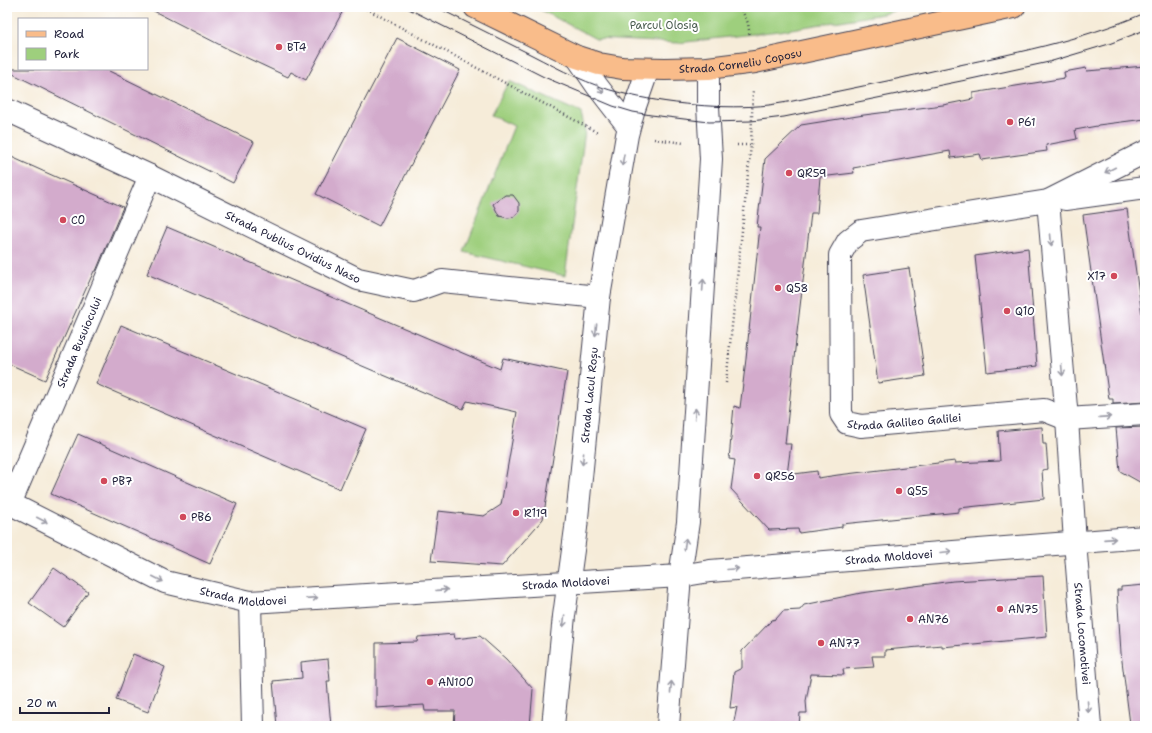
<svg xmlns="http://www.w3.org/2000/svg" width="1152" height="733" viewBox="0 0 1152 733" font-family="'Shantell Sans',sans-serif">
<style>
.green{fill:#9ecf7d;stroke:#60785c}
.building{fill:#d3abcc}
.lines{fill:none;stroke-linecap:round;stroke-linejoin:round}
.minor-casing{stroke:#424053;stroke-width:24}
.major-casing{stroke:#424053;stroke-width:24}
.path{stroke:#424053;stroke-width:2.5;stroke-dasharray:1 3;stroke-linecap:butt}
.minor{stroke:#fff;stroke-width:22}
.major{stroke:#f9bc8a;stroke-width:22}
.tram{stroke:#22223b;stroke-width:1}
.oneway{stroke:#9c9ca7}
.poi-dot{fill:#d1495b;stroke:#fff;stroke-width:1.5}
.labels{text-anchor:middle;stroke-width:4;stroke-linejoin:round;paint-order:stroke}
.park-label{font-size:11px;fill:#4d5f52;stroke:#fff}
.poi-label{font-size:11px;fill:#22223b;stroke:#fff;text-anchor:start}
.street-label{font-size:11px;fill:#22223b;stroke:#fff}
</style>
<rect width="100%" height="100%" fill="#fff"/>
<filter id="ink" filterUnits="userSpaceOnUse"><feTurbulence type="fractalNoise" baseFrequency=".025" numOctaves="2"/><feDisplacementMap in="SourceGraphic" scale="8" xChannelSelector="R" yChannelSelector="G"/><feConvolveMatrix kernelMatrix="1 2 1 2 8 2 1 2 1" color-interpolation-filters="sRGB"/></filter>
<filter id="wash" filterUnits="userSpaceOnUse"><feTurbulence type="fractalNoise" baseFrequency=".012" numOctaves="4" result="noise"/><feDisplacementMap in="SourceGraphic" scale="16" xChannelSelector="R" yChannelSelector="G"/><feGaussianBlur stdDeviation="0.9" result="paint"/><feColorMatrix in="noise" values="0 0 0 0 0 0 0 0 0 0 0 0 0 0 0 0 0 1.4 0 .05"/><feComposite in="paint" operator="in"/></filter>
<g filter="url(#wash)">
<rect width="100%" height="100%" fill="#f6ecd9"/>
<g class="green">
<path d="M535,7h373l-25,7 -104,17 -101,12 -82,-4z"/>
<path d="M509,81l72,32 4,18 -20,145 -101,-24 50,-126 -23,-11z"/>
</g>
<g id="blocks">
<g class="building">
<path d="M146,7h199l-39,73 -15,-8 -3,5 -60,-28z"/>
<path d="M397,38l63,32 -81,156 -63,-32z"/>
<path d="M1145,66v53l-47,6 -1,1 -22,4 2,9 -31,6 1,6 -65,9 -2,-6 -29,4 -1,-7 -97,17 1,5 -34,4 -3,36h-6l-16,136 -10,95h6l-4,31 30,-4 1,7 20,-3 117,-14v2l45,-2 -2,-30 44,-4 1,17h3l2,25 -6,1 2,29 -85,9v4l-117,12v3l-43,6 -1,-4 -29,1 -38,-41 4,-29 -6,-1 5,-53 6,2 6,-49 14,-132h-3l8,-68 36,-34 63,-10 79,-10 30,-6v-6l92,-15 -1,-6 22,-4 1,3z"/>
<path d="M7,69h98l149,73 -21,41 -226,-112z"/>
<path d="M7,155l116,52 -27,64h-2l-49,109 -38,-17z"/>
<path d="M505,195h8l6,8v8l-5,6 -6,1 -9,-2 -6,-12z"/>
<path d="M1127,209l18,127v66l-32,2v-5h-4l-26,-184z"/>
<path d="M167,227l333,142 3,-11 64,14 -24,147 -41,47 -71,-5 7,-50 46,5 17,-11 16,-93 -50,-11 -4,8 -316,-135z"/>
<path d="M1028,248l9,118 -50,6 -12,-116z"/>
<path d="M909,268l16,108 -47,7 -15,-108z"/>
<path d="M121,325l245,104 -26,60 -244,-105z"/>
<path d="M1145,427v58l-25,-14 -4,-43z"/>
<path d="M78,434l159,70 -27,60 -159,-70z"/>
<path d="M54,568l34,24 -25,35 -34,-24z"/>
<path d="M1043,576l4,61 -105,10v-2l-57,5v6h-13l2,11 -31,2 1,6 -33,-1 -5,27 1,12h-7l-1,13h-66l4,-19 -7,1 4,-36 8,-4v-17l30,-31 4,-1 7,-8 17,-1 4,-5 57,-12 92,-12z"/>
<path d="M1145,585v138l-15,1 -9,-71 -4,-63h4v-3z"/>
<path d="M454,634l1,5 25,-3 26,23 27,30 -3,37h-76l1,-15h-30l-1,-6 -48,3v-65l41,-1 1,-5z"/>
<path d="M133,654l32,13 -17,45 -32,-12z"/>
<path d="M328,659l2,22h-3l4,45h-54l-4,-45 29,-3 -1,-16z"/>
</g>
</g>
</g>
<g filter="url(#ink)">
<use href="#blocks" fill-opacity="0" stroke="#424053" stroke-width="1"/>
<g class="lines">
<g class="minor-casing">
<g id="minor">
<path d="M577,57l20,29 31,40"/>
<path id="s1" d="M7,110l143,66 208,103 56,12 28,-10 157,16"/>
<path id="s2" d="M1145,152l-97,49 -187,30 -13,10 -8,14 1,159 6,9 14,3 183,-16 23,9 78,-5"/>
<path d="M1065,199l80,-11"/>
<path id="s3" d="M1048,201l19,218 8,123 15,184"/>
<path id="s4" d="M7,502l158,80 85,20 430,-26 30,-5 435,-34"/>
<path id="s5" d="M7,507l3,-3 140,-328"/>
<path d="M250,602l3,124"/>
<path id="s6" d="M553,726l11,-110 12,-88 23,-231 28,-162 6,-23 15,-43"/>
<path d="M668,726l12,-150 8,-54 23,-363 -3,-53v-38"/>
</g>
</g>
<g class="major-casing">
<g id="major">
<path id="s7" d="M475,7l102,50 22,7 23,4 43,1 43,-1 47,-6 259,-55"/>
</g>
</g>
<g class="path">
<path d="M363,7l232,124 4,1"/>
<path d="M740,7l8,16 2,14"/>
<path d="M654,139l30,4"/>
<path d="M737,145h14"/>
<path d="M726,383l25,-238 2,-56"/>
</g>
<use href="#minor" class="minor"/>
<use href="#major" class="major"/>
<g class="tram">
<path d="M405,7l139,70 69,29 20,6 18,3 58,7 42,-1 33,-4 187,-38 78,-17 60,-18 36,-14"/>
<path d="M436,7c32,16 64,32 96,48 29,15 57,30 89,38 44,11 104,17 148,12 23,-3 47,-9 70,-14 34,-7 68,-14 102,-22 69,-15 139,-28 204,-56"/>
</g>
</g>
<defs><path id="oneway-shaft" d="M-6 0H5M1.5-3L5.5 0L1.5 3" fill="none" stroke-width="1.6" stroke-linecap="round" stroke-linejoin="round"/></defs>
<g class="oneway">
<use href="#oneway-shaft" transform="translate(600 89) rotate(52)"/>
<use href="#oneway-shaft" transform="translate(623 160) rotate(100)"/>
<use href="#oneway-shaft" transform="translate(1110 170) rotate(153)"/>
<use href="#oneway-shaft" transform="translate(1051 240) rotate(85)"/>
<use href="#oneway-shaft" transform="translate(703 285) rotate(-86)"/>
<use href="#oneway-shaft" transform="translate(596 330) rotate(96)"/>
<use href="#oneway-shaft" transform="translate(1062 370) rotate(85)"/>
<use href="#oneway-shaft" transform="translate(695 414) rotate(-86)"/>
<use href="#oneway-shaft" transform="translate(1105 417) rotate(-4)"/>
<use href="#oneway-shaft" transform="translate(583 459) rotate(96)"/>
<use href="#oneway-shaft" transform="translate(42 520) rotate(27)"/>
<use href="#oneway-shaft" transform="translate(1110 539) rotate(-4)"/>
<use href="#oneway-shaft" transform="translate(685 544) rotate(-82)"/>
<use href="#oneway-shaft" transform="translate(946 552) rotate(-5)"/>
<use href="#oneway-shaft" transform="translate(733 569) rotate(-5)"/>
<use href="#oneway-shaft" transform="translate(158 579) rotate(27)"/>
<use href="#oneway-shaft" transform="translate(442 590) rotate(-4)"/>
<use href="#oneway-shaft" transform="translate(312 598) rotate(-4)"/>
<use href="#oneway-shaft" transform="translate(564 621) rotate(96)"/>
<use href="#oneway-shaft" transform="translate(671 687) rotate(-85)"/>
<use href="#oneway-shaft" transform="translate(1088 707) rotate(85)"/>
</g>
</g>
<g class="poi-dot">
<circle cx="279" cy="47" r="4"/>
<circle cx="1010" cy="122" r="4"/>
<circle cx="789" cy="173" r="4"/>
<circle cx="63" cy="220" r="4"/>
<circle cx="1114" cy="276" r="4"/>
<circle cx="778" cy="288" r="4"/>
<circle cx="1007" cy="311" r="4"/>
<circle cx="757" cy="476" r="4"/>
<circle cx="104" cy="481" r="4"/>
<circle cx="899" cy="491" r="4"/>
<circle cx="516" cy="513" r="4"/>
<circle cx="183" cy="517" r="4"/>
<circle cx="1000" cy="609" r="4"/>
<circle cx="910" cy="619" r="4"/>
<circle cx="821" cy="643" r="4"/>
<circle cx="430" cy="682" r="4"/>
</g>
<g class="labels">
<g class="park-label">
<text x="664" y="29">Parcul Olosig</text>
</g>
<g class="poi-label">
<text x="287" y="51">BT4</text>
<text x="1018" y="126">P61</text>
<text x="797" y="177">QR59</text>
<text x="71" y="224">C0</text>
<text x="1106" y="280" text-anchor="end">X17</text>
<text x="786" y="292">Q58</text>
<text x="1015" y="315">Q10</text>
<text x="765" y="480">QR56</text>
<text x="112" y="485">PB7</text>
<text x="907" y="495">Q55</text>
<text x="524" y="517">R119</text>
<text x="191" y="521">PB6</text>
<text x="1008" y="613">AN75</text>
<text x="918" y="623">AN76</text>
<text x="829" y="647">AN77</text>
<text x="438" y="686">AN100</text>
</g>
<g class="street-label">
<text dy="4" stroke="none"><textPath href="#s7" startOffset="279">Strada Corneliu Coposu</textPath></text>
<text dy="4" stroke="none"><textPath href="#s1" startOffset="317">Strada Publius Ovidius Naso</textPath></text>
<text dy="4" stroke="none"><textPath href="#s5" startOffset="180">Strada Busuiocului</textPath></text>
<text dy="4" stroke="none"><textPath href="#s6" startOffset="333">Strada Lacul Roșu</textPath></text>
<text dy="4" stroke="none"><textPath href="#s2" startOffset="558">Strada Galileo Galilei</textPath></text>
<text dy="4" stroke="none"><textPath href="#s4" startOffset="905">Strada Moldovei</textPath></text>
<text dy="4" stroke="none"><textPath href="#s4" startOffset="581">Strada Moldovei</textPath></text>
<text dy="4" stroke="none"><textPath href="#s4" startOffset="257">Strada Moldovei</textPath></text>
<text dy="4" stroke="none"><textPath href="#s3" startOffset="434">Strada Locomotivei</textPath></text>
</g>
</g>
<rect width="1152" height="733" fill="none" stroke="#fff" stroke-width="24"/>
<rect x="18" y="18" width="130" height="52" fill="#ffffff" stroke="#a7a7b1"/>
<rect x="26" y="31" width="20" height="6" fill="#f9bc8a" stroke="#a7a7b1"/>
<text x="54" y="38" font-size="12" fill="#22223b">Road</text>
<rect x="26" y="48" width="20" height="12" fill="#9ecf7d" stroke="#a7a7b1"/>
<text x="54" y="58" font-size="12" fill="#22223b">Park</text>
<path d="M20 707v6h89v-6" fill="none" stroke="#22223b" stroke-width="2"/>
<text x="26" y="707" font-size="12" fill="#22223b" stroke="#ffffff" stroke-width="3" paint-order="stroke">20 m</text>
</svg>
